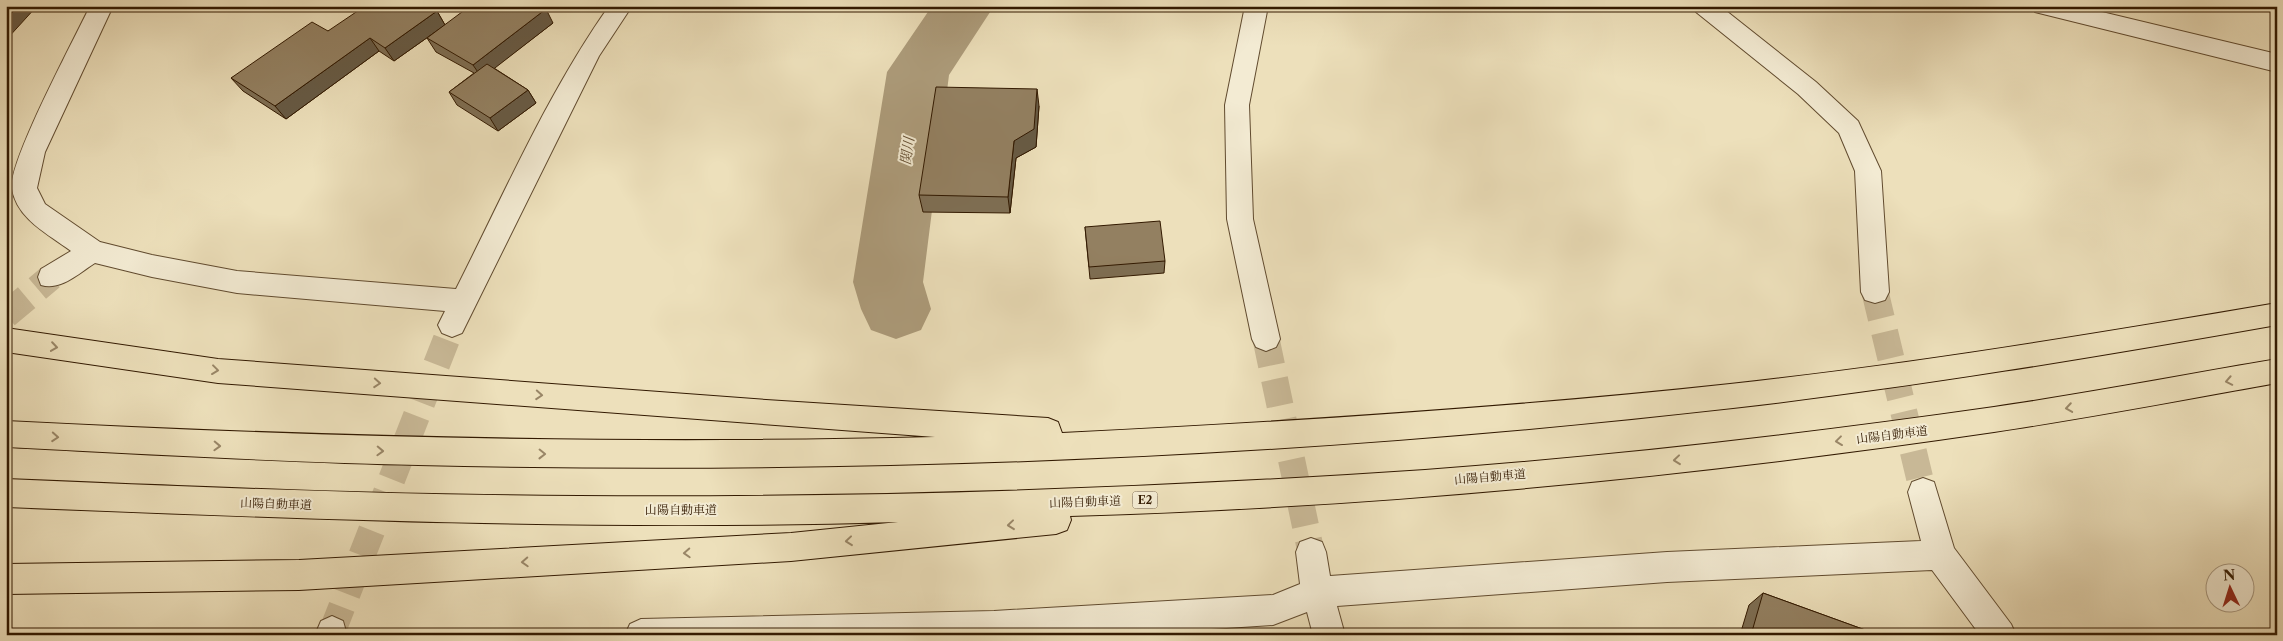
<svg xmlns="http://www.w3.org/2000/svg" width="2283" height="641" viewBox="0 0 2283 641" font-family="'Libre Caslon Text','Noto Serif JP',serif">
<style>
.lines{fill:none;stroke-linecap:round;stroke-linejoin:round}
.river{fill:#ad9c7b;fill-rule:evenodd}
.street-tunnel{stroke:#c8b896;stroke-width:27;stroke-dasharray:27 14;stroke-linecap:butt}
.street-casing{stroke:#614b2f;stroke-width:2}
.highway-casing{stroke:#321900;stroke-width:2}
.street{fill:#f3ebd3;fill-rule:evenodd}
.highway{fill:#ede0bb;fill-rule:evenodd}
.wall{fill:#7e6e53;stroke:#321900}
.shaded-wall{fill:#675a44;stroke:#321900}
.building{fill:#938061;stroke:#321900}
.oneway{stroke:#998667}
.labels{text-anchor:middle;stroke-width:4;stroke-linejoin:round;paint-order:stroke}
.shield{fill:#f3ebd3;stroke:#6c583f;stroke-width:1}
.shield-label{font-size:11px;font-weight:bold;fill:#321900}
.street-label{font-size:12px;fill:#321900;stroke:#f3ebd3}
.water-label{font-size:14px;font-style:italic;fill:#634d31;stroke:#f3ebd3}
</style>
<rect width="100%" height="100%" fill="#ede0bb"/>
<filter id="stains"><feTurbulence type="fractalNoise" baseFrequency=".004" numOctaves="4"/><feColorMatrix values="0 0 0 0 .2 0 0 0 0 .09 0 0 0 0 .02 0 0 0 .5 -.17"/></filter>
<radialGradient id="worn" r=".72"><stop offset=".6" stop-color="#630" stop-opacity="0"/><stop offset="1" stop-color="#630" stop-opacity=".3"/></radialGradient>
<g class="lines">
<path class="river" d="M932,6h62l-45,69 -26,207 8,27 -10,21 -25,9 -25,-9 -10,-21 -8,-27 34,-210z"/>
<g class="street-tunnel">
<path d="M1875,292l48,200"/>
<path d="M6,315l45,-38"/>
<path d="M1266,339l45,213"/>
<path d="M332,632l120,-307"/>
</g>
<g class="street-casing">
<g id="street">
<path d="M90,6h23l-68,146 -8,36 8,16 55,38 52,13 85,16 219,18c48,-95 91,-195 153,-283h23l-33,50 -137,277 -10,4 -10,-4 -4,-8 7,-14 -208,-18 -85,-16 -57,-14c-16,10 -34,28 -54,22l-3,-8 3,-8 30,-18c-23,-17 -54,-32 -59,-62 -5,-25 64,-153 78,-183z"/>
<path d="M1245,6h23l-19,99 4,114 27,120 -4,8 -10,4 -10,-4 -4,-8 -25,-120 -2,-114z"/>
<path d="M1693,6h27l96,76 42,39 23,50 8,121 -4,8 -10,3 -10,-3 -4,-8 -6,-121 -16,-38 -41,-39 -102,-82z"/>
<path d="M2032,6h45l200,48v18l-234,-58 -8,-2z"/>
<path d="M1923,478l11,4 20,66 57,76 5,11h-36l-48,-65 -265,12 -330,24 8,29h-32l-6,-23 -34,13 -153,10h-495l5,-11 11,-5 353,-8 279,-16 27,-11 -4,-32 4,-10 11,-4 11,4 4,10 4,24 337,-24 254,-11 -13,-49 4,-10z"/>
<path d="M332,616l11,5 4,14h-32l6,-14z"/>
</g>
</g>
<g class="highway-casing">
<g id="highway">
<path d="M2277,303v22c-181,32 -362,62 -544,83 -435,50 -876,67 -1315,57 -137,-3 -274,-11 -412,-18v-26c310,16 619,24 929,16l-717,-54 -212,-31v-24l212,31 548,41 282,18 10,4 4,11c223,-11 446,-25 668,-49 183,-20 365,-50 547,-81z"/>
<path d="M2277,359v24c-94,17 -189,35 -283,49 -306,45 -615,75 -924,84l1,4 -4,10 -11,4 -265,27 -492,29 -293,4v-30l293,-4 492,-27 107,-11c-297,9 -595,-3 -892,-15v-28c191,8 382,16 573,17 282,2 565,-7 846,-26 190,-14 381,-36 569,-63 95,-14 189,-32 283,-48z"/>
</g>
</g>
<use href="#street" class="street"/>
<use href="#highway" class="highway"/>
</g>
<g class="wall">
<path d="M437,11l8,14 -51,36 -15,-10 -93,68 -43,-28 -12,-13 97,-47z"/>
<path d="M553,23l-59,45 34,22 8,13 -38,28 -41,-26 -8,-13 25,-19 -38,-21 -9,-14z"/>
<path d="M1039,106l-3,41 -20,11 -6,55 -87,-1 -4,-17z"/>
<path d="M1085,227l80,34 -1,12 -74,6z"/>
<path d="M1763,593l116,42h-139l9,-30z"/>
</g>
<g class="shaded-wall">
<path d="M13,6h24l-31,34v-27z"/>
<path d="M546,9l7,14 -71,55 -9,-13z"/>
<path d="M437,11l8,14 -51,36 -9,-13z"/>
<path d="M370,38l9,13 -93,68 -11,-13z"/>
<path d="M1037,89l2,17 -3,41 -20,11 -6,55 -2,-16 6,-56z"/>
<path d="M528,90l8,13 -38,28 -8,-13z"/>
</g>
<g class="building">
<path d="M6,6h7l-7,7z"/>
<path d="M365,6h63l9,5 -52,37 -15,-10 -95,68 -44,-28 81,-56 16,9z"/>
<path d="M470,6h70l6,3 -73,56 -46,-27z"/>
<path d="M487,64l41,26 -38,28 -41,-26z"/>
<path d="M936,87l101,2 -3,40 -20,12 -6,56 -89,-2z"/>
<path d="M1160,221l5,40 -76,6 -4,-40z"/>
<path d="M1763,593l116,42h-128z"/>
</g>
<defs><path id="oneway-chevron" d="M-2-3.5L2.5 0L-2 3.5" fill="none" stroke-width="1.6" stroke-linecap="round" stroke-linejoin="round" transform="scale(1.25)"/></defs>
<g class="oneway">
<use href="#oneway-chevron" transform="translate(54 347) rotate(8)"/>
<use href="#oneway-chevron" transform="translate(215 370) rotate(7)"/>
<use href="#oneway-chevron" transform="translate(2229 381) rotate(169)"/>
<use href="#oneway-chevron" transform="translate(377 383) rotate(4)"/>
<use href="#oneway-chevron" transform="translate(539 395) rotate(4)"/>
<use href="#oneway-chevron" transform="translate(2069 408) rotate(171)"/>
<use href="#oneway-chevron" transform="translate(55 437) rotate(4)"/>
<use href="#oneway-chevron" transform="translate(1839 441) rotate(173)"/>
<use href="#oneway-chevron" transform="translate(217 446) rotate(2)"/>
<use href="#oneway-chevron" transform="translate(380 451) rotate(2)"/>
<use href="#oneway-chevron" transform="translate(542 454) rotate(1)"/>
<use href="#oneway-chevron" transform="translate(1677 460) rotate(174)"/>
<use href="#oneway-chevron" transform="translate(1011 525) rotate(174)"/>
<use href="#oneway-chevron" transform="translate(849 541) rotate(174)"/>
<use href="#oneway-chevron" transform="translate(687 553) rotate(177)"/>
<use href="#oneway-chevron" transform="translate(525 562) rotate(177)"/>
</g>
<g class="labels">
<rect class="shield" x="1132.5" y="491.5" width="25" height="17" rx="4"/>
<g class="shield-label">
<text x="1145" y="504">E2</text>
</g>
<g class="street-label">
<text transform="translate(1892 435) rotate(-7)" y="4">山陽自動車道</text>
<text transform="translate(1490 477) rotate(-5)" y="4">山陽自動車道</text>
<text transform="translate(1085 502) rotate(-2)" y="4">山陽自動車道</text>
<text transform="translate(276 504) rotate(2)" y="4">山陽自動車道</text>
<text x="681" y="514">山陽自動車道</text>
</g>
<g class="water-label">
<text transform="translate(907 151) rotate(-82)" y="5">関川</text>
</g>
</g>
<rect width="2283" height="641" fill="none" stroke="#ede0bb" stroke-width="25"/>
<rect x="8" y="8" width="2268" height="626" fill="none" stroke="#321900" stroke-width="2.5"/>
<rect x="12" y="12" width="2258" height="616" fill="none" stroke="#321900"/>
<g transform="translate(2230 588) rotate(356)"><circle r="24" fill="#f3ebd3" stroke="#a6977f"/>
<path d="M0-4L9 19L0 12L-9 19Z" fill="#8f2418"/>
<text y="-8" font-size="14" font-weight="bold" text-anchor="middle" fill="#321900">N</text>
</g>
<rect width="100%" height="100%" filter="url(#stains)"/>
<rect width="100%" height="100%" fill="url(#worn)"/>
</svg>
